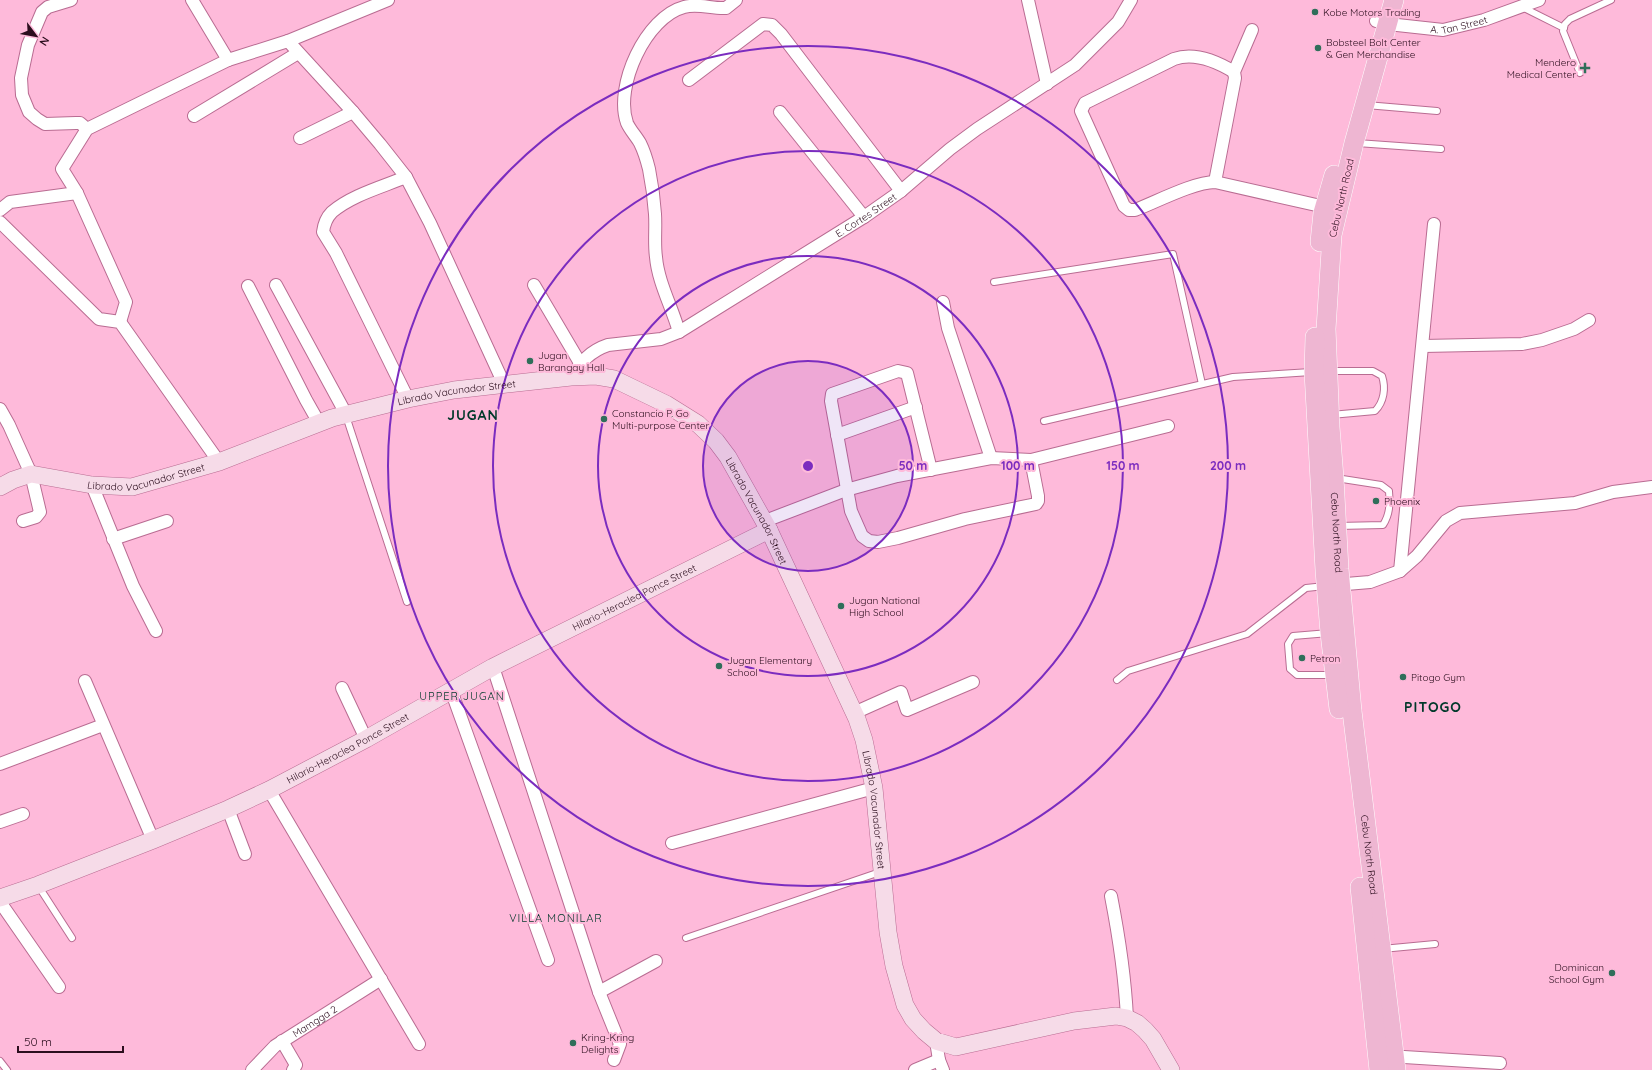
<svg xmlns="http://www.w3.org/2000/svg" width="1652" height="1070" viewBox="0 0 1652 1070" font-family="Quicksand,sans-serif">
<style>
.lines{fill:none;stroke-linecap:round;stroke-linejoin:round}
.lane-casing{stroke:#b96c92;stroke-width:8}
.street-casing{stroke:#b96c92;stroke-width:14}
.secondary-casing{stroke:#b96c92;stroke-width:18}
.primary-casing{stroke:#fff;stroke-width:20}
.lane{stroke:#fff;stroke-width:6}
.street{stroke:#fff;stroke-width:12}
.secondary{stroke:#f6dbe8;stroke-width:17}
.primary{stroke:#eeb6d2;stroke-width:19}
.ring{fill:none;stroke:#7b2cbf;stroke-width:2}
.poi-dot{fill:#306e5a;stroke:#febada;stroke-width:1.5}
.labels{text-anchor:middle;stroke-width:4;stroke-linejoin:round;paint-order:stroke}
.poi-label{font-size:10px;fill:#2c0e1e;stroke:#febada;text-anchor:start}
.street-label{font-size:10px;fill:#2c0e1e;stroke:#febada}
.neighbourhood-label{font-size:11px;letter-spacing:1px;fill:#01382a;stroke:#febada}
.district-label{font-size:14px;font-weight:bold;letter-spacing:1px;fill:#01382a;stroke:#febada}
.centre{fill:#7b2cbf;stroke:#febada;stroke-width:2}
.ring-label{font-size:12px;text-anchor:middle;font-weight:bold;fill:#7b2cbf;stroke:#febada;stroke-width:4;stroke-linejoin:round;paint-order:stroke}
</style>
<rect width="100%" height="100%" fill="#febada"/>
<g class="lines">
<g class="lane-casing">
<g id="lane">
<path d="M1522,7l42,21"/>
<path d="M1580,73l-17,-42 2,-7 5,-5 41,-19"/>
<path d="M1366,105l71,6"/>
<path d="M1357,143l84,6"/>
<path d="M994,282l179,-28 29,130"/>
<path d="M1331,371h42l9,5c4,12 2,26 -7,35l-44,4"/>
<path d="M346,416l61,186"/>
<path d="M1044,421l189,-44 78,-5"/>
<path d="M1336,478l45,7 8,6c1,13 1,23 -6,34l-45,1"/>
<path d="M1329,633l-36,3 -5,8 2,25 7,6h35"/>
<path d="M1117,680l11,-9 119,-37 59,-46 19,-2"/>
<path d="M39,887l33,51"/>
<path d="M686,938l194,-66"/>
<path d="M1382,949l53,-5"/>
<path d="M0,1061l7,9"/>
</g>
</g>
<g class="street-casing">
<g id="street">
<path d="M71,0l-23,7 -6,5 -14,33 -7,33 1,17 7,17 8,7 8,5 31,-1h4l7,6"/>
<path d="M192,0l36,60"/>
<path d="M1028,0l19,84"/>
<path id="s1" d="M1376,21l12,3 55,6 41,-10 55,-20"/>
<path d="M288,41l65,71 27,32 26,33 24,46 74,161"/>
<path d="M1234,72c-18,-11 -40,-20 -60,-13l-89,44 -4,8 43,95 5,4h6c21,-8 59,-28 80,-28l110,25"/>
<path d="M689,80l74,-56 9,1 9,9 120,157"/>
<path d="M780,112l84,105"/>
<path d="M194,116l104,-63"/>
<path d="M300,138l53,-26"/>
<path d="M406,177c-24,10 -54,18 -74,35 -5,5 -8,12 -9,20l13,21 72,146"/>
<path d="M1215,182l20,-104 -1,-6 18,-42"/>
<path d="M0,210l10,-8 67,-9"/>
<path d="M0,222l99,97 21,3 99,140"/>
<path d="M276,285l70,129"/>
<path d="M534,285l46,78"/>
<path d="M248,286l58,114 13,23"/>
<path d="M943,302l5,26 43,130"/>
<path d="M120,322l6,-20 -49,-109 -15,-24 25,-40 141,-69 60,-19 100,-41"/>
<path d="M679,332c-7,-25 -21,-50 -23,-75 -2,-14 0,-29 -1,-43 -1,-15 -3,-30 -6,-45 -2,-8 -5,-18 -9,-26 -4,-7 -10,-13 -13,-20 -13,-37 19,-106 57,-116 14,-4 28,2 42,1l10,-8"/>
<path d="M1423,346l99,-2 20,-4 32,-11 15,-9"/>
<path id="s2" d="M571,377c10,-15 19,-26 37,-32l53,-6 18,-7 185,-115 37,-26 49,-42 27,-20 98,-64 43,-43 13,-22"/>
<path d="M0,409l9,16 22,49 9,38 -4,5 -13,4"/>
<path d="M837,435l79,-28"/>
<path d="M931,470l-24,-97 -9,-2 -66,23 -1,7 20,110 11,25 7,5 9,1 20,-4 67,-19 71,-15 2,-3v-5l-7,-36"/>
<path d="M92,485l41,101 23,45"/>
<path d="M765,521l81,-31 51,-14 94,-18 40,2 137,-34"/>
<path d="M113,539l54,-18"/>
<path d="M1400,571l34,-347"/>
<path d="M1334,585l36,-3 30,-11 17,-15 29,-35 14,-8 115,-10 38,-11 39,-5"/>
<path d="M493,667l106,325 21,52 -6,16"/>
<path d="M85,681l68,159"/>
<path d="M342,688l24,51"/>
<path d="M451,690l97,270"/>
<path d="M854,713l47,-21 6,18 66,-28"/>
<path d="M0,764l103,-39"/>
<path d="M269,790l150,254"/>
<path d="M228,809l17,45"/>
<path d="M0,822l23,-8"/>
<path d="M672,843l202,-55"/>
<path d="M1111,896c8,41 14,81 16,122"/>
<path d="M0,902l59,85"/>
<path d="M599,992l57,-31"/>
<path d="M282,1041l14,24 -3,5"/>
<path d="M936,1041l3,19 4,10"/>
<path d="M1388,1056l112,7"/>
<path id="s3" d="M252,1070l23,-24 106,-67"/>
<path d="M915,1070l24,-10"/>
</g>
</g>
<g class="secondary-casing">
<g id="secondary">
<path id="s4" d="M0,487l13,-7 18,-6 61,11 40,2 87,-25 113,-44 76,-19 46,-9 117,-13 25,-1 18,3 52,25 32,20 18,17 12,16 41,73 88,189 7,21 10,48 14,144 6,34 11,39 8,14 11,12 12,10 20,6 118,-26 42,-5 11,2 10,5 8,7 8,9 18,31"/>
<path id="s5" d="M0,898l38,-13 115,-45 75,-31 41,-19 97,-51 127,-72 276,-137"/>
</g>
</g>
<g class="primary-casing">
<g id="primary">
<path id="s6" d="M1394,0l-40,143 -22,92 -6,94 4,98 4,51 5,91 13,142 44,359"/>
<path d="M1320,242l3,-29 11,-38"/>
<path d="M1315,337l-1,35 11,198 5,63 9,76"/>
<path d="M1360,887l19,183"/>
</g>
</g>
<use href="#lane" class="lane"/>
<use href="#street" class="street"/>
<use href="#secondary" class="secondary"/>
<use href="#primary" class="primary"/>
</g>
<circle cx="808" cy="466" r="105" fill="#7b2cbf" fill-opacity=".12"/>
<g class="ring">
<circle cx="808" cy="466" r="105"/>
<circle cx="808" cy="466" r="210"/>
<circle cx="808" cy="466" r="315"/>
<circle cx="808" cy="466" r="420"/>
</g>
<g class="poi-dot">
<circle cx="1315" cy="12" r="4"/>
<circle cx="1318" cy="48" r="4"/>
<path d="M1583 62h4v4h4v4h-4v4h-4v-4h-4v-4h4z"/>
<circle cx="530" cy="361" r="4"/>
<circle cx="604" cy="419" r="4"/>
<circle cx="1376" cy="501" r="4"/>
<circle cx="841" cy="606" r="4"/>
<circle cx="1302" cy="658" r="4"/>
<circle cx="719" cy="666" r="4"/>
<circle cx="1403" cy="677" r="4"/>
<circle cx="1612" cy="973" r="4"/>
<circle cx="573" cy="1043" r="4"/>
</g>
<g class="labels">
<g class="poi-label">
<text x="1323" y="16">Kobe Motors Trading</text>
<text x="1326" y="46">Bobsteel Bolt Center<tspan x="1326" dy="12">&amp; Gen Merchandise</tspan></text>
<text x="1576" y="66" text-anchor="end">Mendero<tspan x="1576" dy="12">Medical Center</tspan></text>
<text x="538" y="359">Jugan<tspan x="538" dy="12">Barangay Hall</tspan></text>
<text x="612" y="417">Constancio P. Go<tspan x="612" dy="12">Multi-purpose Center</tspan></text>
<text x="1384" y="505">Phoenix</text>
<text x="849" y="604">Jugan National<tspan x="849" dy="12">High School</tspan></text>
<text x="1310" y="662">Petron</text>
<text x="727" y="664">Jugan Elementary<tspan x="727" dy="12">School</tspan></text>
<text x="1411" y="681">Pitogo Gym</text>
<text x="1604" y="971" text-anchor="end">Dominican<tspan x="1604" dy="12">School Gym</tspan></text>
<text x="581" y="1041">Kring-Kring<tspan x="581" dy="12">Delights</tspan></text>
</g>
<g class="street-label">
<text dy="4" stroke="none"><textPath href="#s1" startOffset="84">A. Tan Street</textPath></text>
<text transform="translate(1341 198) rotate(-77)" y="4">Cebu North Road</text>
<text dy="4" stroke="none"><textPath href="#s2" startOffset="343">E. Cortes Street</textPath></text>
<text dy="4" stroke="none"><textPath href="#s4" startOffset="475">Librado Vacunador Street</textPath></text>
<text dy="4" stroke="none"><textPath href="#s4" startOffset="151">Librado Vacunador Street</textPath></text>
<text dy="4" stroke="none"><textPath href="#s4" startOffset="835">Librado Vacunador Street</textPath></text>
<text dy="4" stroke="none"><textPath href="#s6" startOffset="541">Cebu North Road</textPath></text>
<text dy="4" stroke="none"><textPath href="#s5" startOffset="703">Hilario-Heraclea Ponce Street</textPath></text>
<text dy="4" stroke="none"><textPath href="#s5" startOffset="379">Hilario-Heraclea Ponce Street</textPath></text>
<text dy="4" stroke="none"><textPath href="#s4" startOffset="1159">Librado Vacunador Street</textPath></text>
<text dy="4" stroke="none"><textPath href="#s6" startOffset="865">Cebu North Road</textPath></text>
<text dy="4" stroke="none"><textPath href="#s3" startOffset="80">Mamgga 2</textPath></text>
</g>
<g class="neighbourhood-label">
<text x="462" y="700">UPPER JUGAN</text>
<text x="556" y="922">VILLA MONILAR</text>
</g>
<g class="district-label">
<text x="473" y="420">JUGAN</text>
<text x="1433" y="712">PITOGO</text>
</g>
</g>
<circle cx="808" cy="466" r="6" class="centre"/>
<g class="ring-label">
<text x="913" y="470">50 m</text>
<text x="1018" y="470">100 m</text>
<text x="1123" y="470">150 m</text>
<text x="1228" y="470">200 m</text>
</g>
<g transform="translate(36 36) rotate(122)" stroke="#febada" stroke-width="3" paint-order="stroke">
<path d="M0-3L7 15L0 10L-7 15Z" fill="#2c0e1e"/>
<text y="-6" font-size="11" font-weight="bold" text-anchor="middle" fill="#2c0e1e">N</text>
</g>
<path d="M18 1046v6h105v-6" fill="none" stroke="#2c0e1e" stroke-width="2"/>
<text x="24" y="1046" font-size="12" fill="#2c0e1e" stroke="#febada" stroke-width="3" paint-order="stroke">50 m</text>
</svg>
